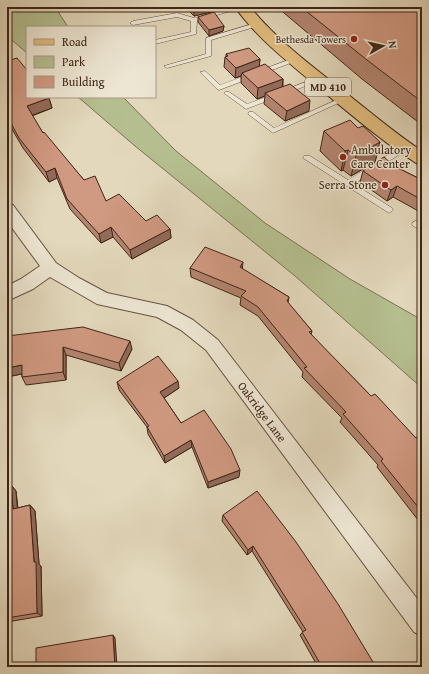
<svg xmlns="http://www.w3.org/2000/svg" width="429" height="674" viewBox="0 0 429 674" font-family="'Gentium Book Plus',serif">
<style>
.green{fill:#b5be8f;stroke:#7a7253}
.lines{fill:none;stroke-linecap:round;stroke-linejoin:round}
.lane-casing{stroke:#685240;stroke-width:1}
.street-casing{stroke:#685240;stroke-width:2}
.primary-casing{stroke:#3f2517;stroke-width:2}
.lane{fill:#ede6d3;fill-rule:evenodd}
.street{fill:#ede6d3;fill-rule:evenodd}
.primary{fill:#e2bc7e;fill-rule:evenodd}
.wall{fill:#b3846f;stroke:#3f2517}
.shaded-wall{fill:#926b5a;stroke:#3f2517}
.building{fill:#d09981;stroke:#3f2517}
.poi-dot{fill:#8f2418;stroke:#ede6d3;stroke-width:1.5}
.labels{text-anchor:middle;stroke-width:3;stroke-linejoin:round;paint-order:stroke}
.far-poi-label{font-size:10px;fill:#3f2517;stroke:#ede6d3;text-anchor:end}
.shield{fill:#ede6d3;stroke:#735f4f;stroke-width:1}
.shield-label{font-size:11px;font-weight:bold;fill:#3f2517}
.poi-label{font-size:12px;fill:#3f2517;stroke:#ede6d3;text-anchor:start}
.street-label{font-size:12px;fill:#3f2517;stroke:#ede6d3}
</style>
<rect width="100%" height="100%" fill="#e3d8bc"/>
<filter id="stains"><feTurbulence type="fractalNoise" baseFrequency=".005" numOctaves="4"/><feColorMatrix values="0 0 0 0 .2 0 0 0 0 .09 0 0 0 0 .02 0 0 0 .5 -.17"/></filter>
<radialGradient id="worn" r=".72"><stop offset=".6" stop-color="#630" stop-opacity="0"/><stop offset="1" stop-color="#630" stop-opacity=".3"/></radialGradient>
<g class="green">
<path d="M7,7h48l13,20h-41v26l-20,-17z"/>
<path d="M78,97h45l53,54 89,72 85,56 72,41v68l-127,-112 -160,-130z"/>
</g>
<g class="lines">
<g class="lane-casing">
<g id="lane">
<path d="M234,7h10l-47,14 -1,13 -41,10v-4l36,-8v-11l-14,-4 -44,8 -3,-2 3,-2 44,-8 17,5z"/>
<path d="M256,23l2,1v2l-47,14v16l-44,12 -3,-2 42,-12v-16z"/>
<path d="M294,58l3,2 -1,1 -77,29 -2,-1 -17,-17 5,-1 15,14z"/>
<path d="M319,77l3,2 -1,1 -75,29 -22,-16 1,-1h4l18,12z"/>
<path d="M343,97l3,2 -1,1 -72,33 -25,-19 1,-2h4l21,16z"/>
<path d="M402,146h3l4,2 -55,36 38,24 1,2 -4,3 -86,-55 1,-2h6l38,24z"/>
<path d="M416,221l6,3v6l-9,-4 -1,-2 1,-2z"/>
</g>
</g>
<g class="street-casing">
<path id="street" d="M7,203l6,2 43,58 23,15 28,15 60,13 26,14 25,20 204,265v31l-8,-4 -208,-282 -25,-20 -24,-13 -60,-13 -47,-27 -17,12 -26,12v-15l14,-7 19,-13 -33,-45z"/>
</g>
<g class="primary-casing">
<path id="primary" d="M235,7h15c26,32 59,57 91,82 27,21 52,43 81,62v14l-6,-2c-36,-23 -69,-52 -102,-79 -28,-24 -58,-47 -79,-77z"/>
</g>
<use href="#lane" class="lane"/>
<use href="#street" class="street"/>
<use href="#primary" class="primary"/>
</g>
<g class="wall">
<path d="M185,7h26v5l-17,4z"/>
<path d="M277,7h145v118l-60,-46z"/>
<path d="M198,17l26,9 -1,5 -14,5 -11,-14z"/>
<path d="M226,54l34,5 -1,7 24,13v8l26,24 -24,10 -21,-17 1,-8 -8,3 -16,-16v-7l-6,2 -11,-11 1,-10h1z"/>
<path d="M7,61l42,37 3,10 -20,8 11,17 41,47 22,21 40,20 24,8 1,9 -39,21 -19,-22 -12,6 -31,-34 -13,-31 -8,4 -26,-34 -14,-24 -2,1z"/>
<path d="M358,128l22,14 -5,20 -24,14 -8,-6 -2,1 -21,-20 4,-20z"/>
<path d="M394,166l28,14v33l-29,-16 -6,4 -27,-19 3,-11z"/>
<path d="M190,268l52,1 47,28 -1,6 24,28 -1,4 60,61 45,42 6,-4v92l-5,-5 1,-1 -41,-53 1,-2 -38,-43 2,-4 -40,-41 1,-5 -45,-56 -18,-11 1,-7 -50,-21z"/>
<path d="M7,336l125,13 -11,22 -55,-16v25l-40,5 -4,-8v-3l-15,3z"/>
<path d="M117,382l62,6 -15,10 17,25 58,54 -31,11 -16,-41 -27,16 -17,-29 -1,-7 -28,-37z"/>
<path d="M11,485l5,6 2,17 12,-3 5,6 4,53 2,2 1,50 -35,6v-136z"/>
<path d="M223,515l153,152h-58l-18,-32 3,-3 -51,-81 -5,4 -25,-34z"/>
</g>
<g class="shaded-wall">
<path d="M194,7h17v5l-17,4z"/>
<path d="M224,26l-1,5 -14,5v-6z"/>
<path d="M260,59l-1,10 -17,4 -1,3 -6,2 1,-10z"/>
<path d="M283,79l-1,10 -17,4v3l-8,3 1,-11z"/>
<path d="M49,98l3,10 -22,8 -3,-10z"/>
<path d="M310,100l-1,11 -24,10 2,-10z"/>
<path d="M7,118l2,6 -2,1z"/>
<path d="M380,142l-5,20 -24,14 5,-20z"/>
<path d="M348,150l-5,20 -2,1 4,-20z"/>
<path d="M55,168l2,10 -8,4 -3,-10z"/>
<path d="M397,186l-4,11 -6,4 4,-11z"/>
<path d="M111,227l2,10 -12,6 -2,-9z"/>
<path d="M170,229l1,9 -39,21 -2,-9z"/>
<path d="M243,262l-1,10 -2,-5z"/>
<path d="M130,341l2,8 -11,22 -2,-8z"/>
<path d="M63,347l3,8v25l-3,-8z"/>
<path d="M22,365l4,8 -19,4v-9z"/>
<path d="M178,381l1,7 -18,12 -1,-8z"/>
<path d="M191,440l1,7 -27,16 -1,-7z"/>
<path d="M240,470l-1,7 -31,11v-6z"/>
<path d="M11,485l5,6 2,24 -5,-6z"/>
<path d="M30,505l5,6 4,53 2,2 1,50 -5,-3 -3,-51z"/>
<path d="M253,546l-1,5 -5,4 1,-5z"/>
<path d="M113,635l2,3 2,29h-2z"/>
</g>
<g class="building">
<path d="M301,7h121v95l-55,-42z"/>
<path d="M214,12l10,14 -15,4 -11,-13z"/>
<path d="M249,48l11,11 -24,9 -11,-11 3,-1 -2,-2z"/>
<path d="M17,58l10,12v27h22v1l-22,8 16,27 1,-1 40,48 11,-4 11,25 13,-7 27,27 11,-6 13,14 -40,21 -19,-23 -12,7 -32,-35 -12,-31 -9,4 -27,-34 -12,-22v-55z"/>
<path d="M265,64l18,15 -25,9 -16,-15z"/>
<path d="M290,84l20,16 -23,11 -22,-18z"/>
<path d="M350,120l8,8 5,-2 17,16 -24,14 -8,-6 -3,1 -21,-20z"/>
<path d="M384,157l10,9 28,14v20l-25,-14 -6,4 -28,-19z"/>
<path d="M205,247l38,15 -3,5 49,30 -2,4 25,30 -3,1 62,64 4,-2 41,44 6,-4v78l-41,-51 2,-2 -40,-45 3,-2 -42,-44 3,-1 -49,-60 -17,-11 5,-5 -56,-23z"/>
<path d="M83,327l47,14 -11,22 -56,-16v25l-41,5v-12l-15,3v-32z"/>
<path d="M158,356l20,25 -18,11 21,31 23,-13 27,39 9,21 -32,12 -17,-42 -27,16 -17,-29 2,-1 -32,-44z"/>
<path d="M11,485l2,24 17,-4 4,57h2l1,51 -30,5v-132z"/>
<path d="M257,491l39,51 42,62 38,63h-54l-20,-35 4,-2 -53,-84 -5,4 -25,-35z"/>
<path d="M113,635l2,32h-79v-19z"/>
</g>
<g class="poi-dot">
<circle cx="354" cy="39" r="4"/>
<circle cx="343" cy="157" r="4"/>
<circle cx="385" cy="185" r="4"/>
</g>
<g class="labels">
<g class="far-poi-label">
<text x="346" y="43">Bethesda Towers</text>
</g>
<rect class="shield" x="305" y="78" width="46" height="18" rx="3"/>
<g class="shield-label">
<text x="328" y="91">MD 410</text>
</g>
<g class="poi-label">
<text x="351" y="154">Ambulatory<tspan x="351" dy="14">Care Center</tspan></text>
<text x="377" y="189" text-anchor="end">Serra Stone</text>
</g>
<g class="street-label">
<text transform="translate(262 412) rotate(53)" y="4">Oakridge Lane</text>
</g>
</g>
<rect width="429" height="674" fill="none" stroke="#e3d8bc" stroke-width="24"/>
<rect x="8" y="8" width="413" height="658" fill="none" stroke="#3f2517" stroke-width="2"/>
<rect x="12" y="12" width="405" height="650" fill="none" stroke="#3f2517"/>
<rect x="26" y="26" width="130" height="72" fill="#ede6d3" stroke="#a79988"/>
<rect x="34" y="39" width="20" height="6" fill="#e2bc7e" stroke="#a79988"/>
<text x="62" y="46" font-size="12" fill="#3f2517">Road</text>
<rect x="34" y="56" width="20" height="12" fill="#b5be8f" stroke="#a79988"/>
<text x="62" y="66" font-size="12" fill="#3f2517">Park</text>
<rect x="34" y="76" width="20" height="12" fill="#d09981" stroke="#a79988"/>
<text x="62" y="86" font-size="12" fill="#3f2517">Building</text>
<g transform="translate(383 46) rotate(82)" stroke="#ede6d3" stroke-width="3" paint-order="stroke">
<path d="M0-3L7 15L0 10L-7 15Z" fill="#3f2517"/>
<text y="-6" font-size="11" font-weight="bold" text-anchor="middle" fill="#3f2517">N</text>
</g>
<rect width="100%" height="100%" filter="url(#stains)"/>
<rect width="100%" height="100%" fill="url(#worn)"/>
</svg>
